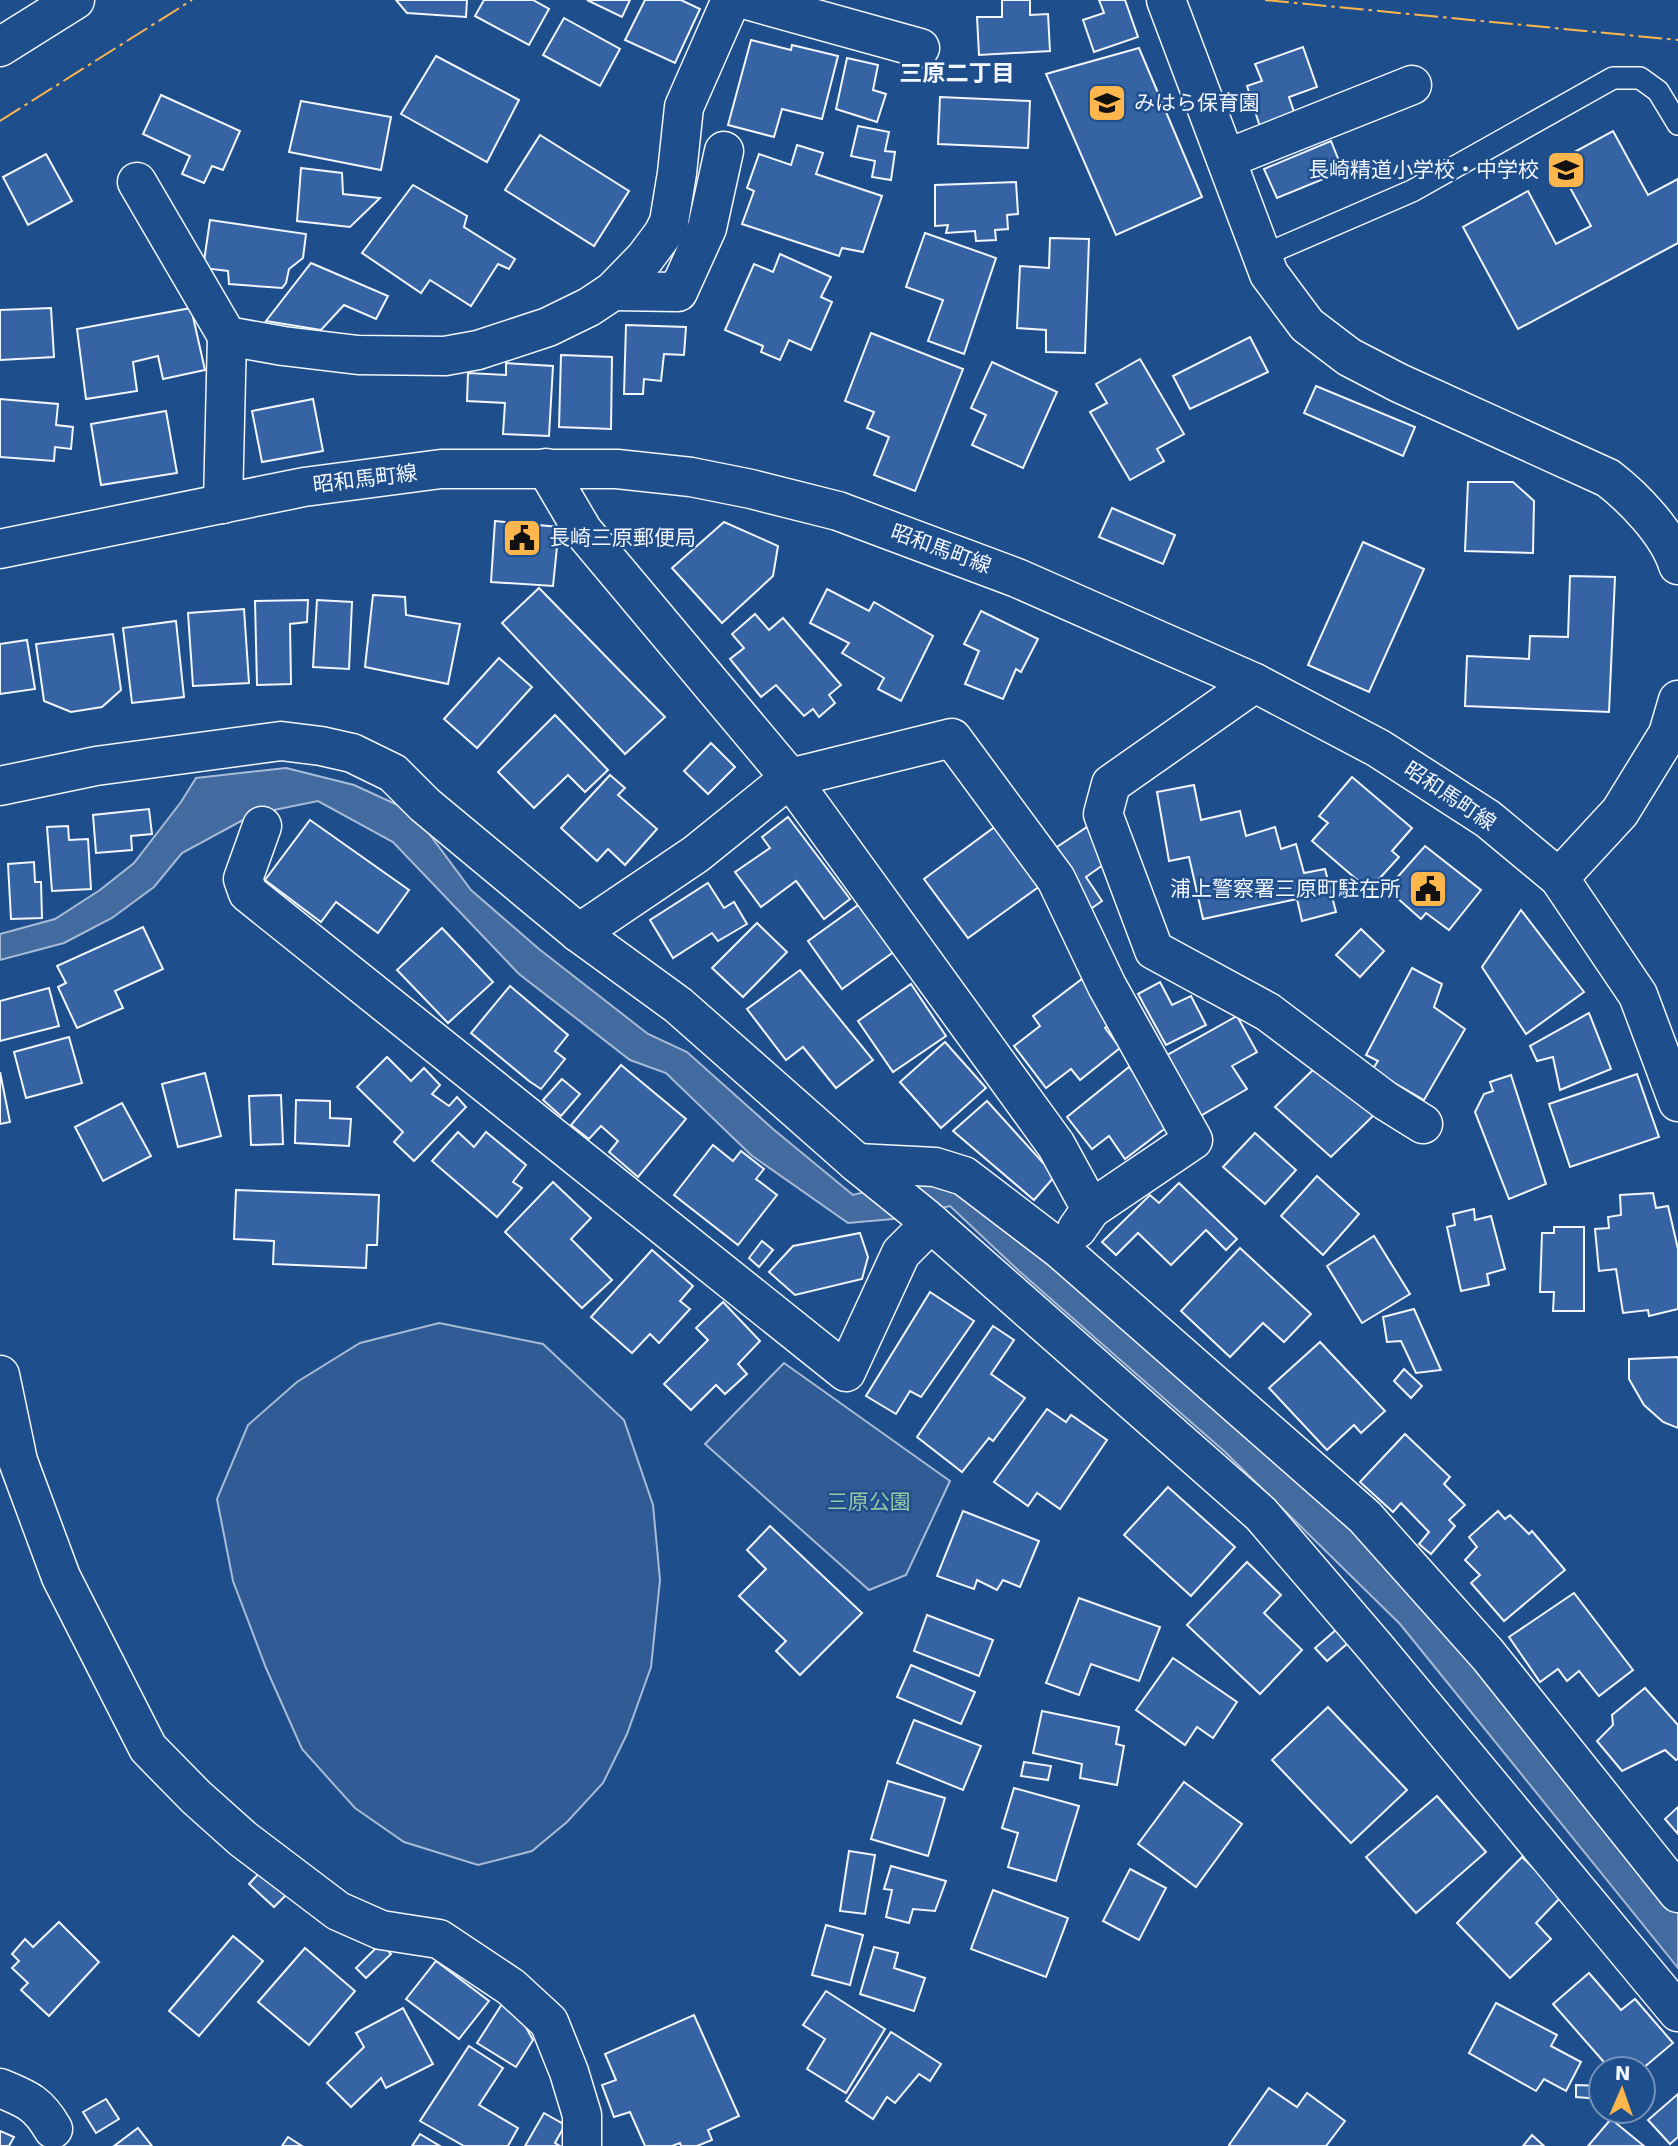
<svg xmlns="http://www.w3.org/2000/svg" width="1678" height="2146" viewBox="0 0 1678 2146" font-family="'DejaVu Sans','Noto Sans JP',sans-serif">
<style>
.built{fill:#305b95;stroke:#a8bbd7;stroke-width:2}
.water{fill:#446ba0;stroke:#a8bbd7;stroke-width:2}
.building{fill:#3563a3;stroke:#f2f6ff;stroke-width:2}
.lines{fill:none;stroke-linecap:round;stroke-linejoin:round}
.lane-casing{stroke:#f2f6ff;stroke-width:24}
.street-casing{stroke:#f2f6ff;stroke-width:41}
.secondary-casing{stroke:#f2f6ff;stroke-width:41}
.lane{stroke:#1f4e8c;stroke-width:21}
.street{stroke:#1f4e8c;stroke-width:38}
.secondary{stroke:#1f4e8c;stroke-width:38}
.power{stroke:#ffb74d;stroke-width:2;stroke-dasharray:24 5 3.5 5;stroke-linecap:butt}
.labels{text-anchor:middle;stroke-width:5;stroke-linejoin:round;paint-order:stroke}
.poi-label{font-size:21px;fill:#f2f6ff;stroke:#1f4e8c;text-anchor:start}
.street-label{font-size:21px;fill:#f2f6ff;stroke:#1f4e8c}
.park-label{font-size:21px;fill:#97c8a6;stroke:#1f4e8c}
.neighbourhood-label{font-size:23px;font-weight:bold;fill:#f2f6ff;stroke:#1f4e8c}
</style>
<rect width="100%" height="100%" fill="#1f4e8c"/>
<g class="built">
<path d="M439,1323l104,21 81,76 29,85 7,75 -9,87 -24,67 -24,49 -36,39 -35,29 -54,14 -74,-23 -49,-34 -53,-59 -36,-81 -33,-87 -16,-82 31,-74 49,-43 63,-39z"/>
<path d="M784,1363l166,118 -44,94 -37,15 -164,-146z"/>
</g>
<path class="water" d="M286,768l68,17 59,27 58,78 68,59 109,85 39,18 86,77 80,66 61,-15h35l300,251 177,172 252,310v55l-278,-344 -175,-172 -206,-181 -69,-65 -57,13 -45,4 -97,-68 -85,-82 -36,-13 -111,-86 -126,-132 -75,-41 -64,13 -72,39 -28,34 -42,31 -48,25 -64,17v-26l55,-15 45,-29 34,-27 47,-61 15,-24z"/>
<g class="building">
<path d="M396,0h71l-1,17 -59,-4z"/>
<path d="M484,0h49l16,9 -20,36 -54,-29z"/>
<path d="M587,0h43l-8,17z"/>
<path d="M645,0h36l19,9 -25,54 -50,-23z"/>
<path d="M1002,0h28v15l18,-1 2,37 -71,4 -2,-38h25z"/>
<path d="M1099,0h26l13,37 -44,15 -11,-32 21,-7z"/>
<path d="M564,18l56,31 -20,37 -57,-31z"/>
<path d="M751,40l40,10 1,-5 46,11 -16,63 -40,-10 -8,28 -46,-12z"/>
<path d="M1303,47l14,40 -28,10 6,18 -35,12 -13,-41 15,-5 -7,-17z"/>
<path d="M1139,48l63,149 -86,38 -70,-161z"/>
<path d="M436,56l83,44 -32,62 -86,-48z"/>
<path d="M847,58l31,7 -5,25 13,4 -9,28 -41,-13z"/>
<path d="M161,95l79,36 -17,39 -11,-4 -8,17 -22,-9 8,-18 -47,-22z"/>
<path d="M940,97l90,4 -2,47 -90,-4z"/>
<path d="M301,101l90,16 -10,53 -92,-18z"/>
<path d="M858,126l31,6 -4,19 10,1 -4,28 -19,-3 3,-16 -24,-5z"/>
<path d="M1613,131l35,64 30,-16v64l-160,86 -55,-102 65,-36 28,53 35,-18 -35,-64z"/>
<path d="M540,135l89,56 -35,55 -89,-56z"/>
<path d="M1331,141l12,30 -66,27 -13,-29z"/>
<path d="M797,145l26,8 -7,21 66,22 -19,56 -21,-4 -3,8 -97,-32 12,-33 -7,-3 12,-34 32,11z"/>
<path d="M46,154l26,47 -44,24 -25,-48z"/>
<path d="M301,168l41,5 1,21 37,4 -30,29 -53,-6z"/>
<path d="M1016,182l2,32 -11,1 1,14 -13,1 1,10 -20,1 -1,-10 -29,2 2,-8 -13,1v-41z"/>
<path d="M413,185l54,31 -3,11 51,32 -6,10 -11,-5 -27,42 -41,-26 -9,13 -59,-40z"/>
<path d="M210,220l96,14 -3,24 -14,11 -3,14 -4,5 -53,-4 -1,-13 -25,-3z"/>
<path d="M925,233l71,25 -32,96 -36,-13 15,-41 -37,-13z"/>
<path d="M1050,238l39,1 -4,114 -39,-1v-22l-29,-2 3,-62 29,2z"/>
<path d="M780,254l51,23 -10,20 11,5 -21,48 -22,-10 -9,20 -19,-8 2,-6 -38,-16 29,-66 19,8z"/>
<path d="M311,263l77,33 -12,23 -32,-14 -23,25 -55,-9z"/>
<path d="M51,308l3,49 -54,3v-50z"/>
<path d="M191,308l14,62 -42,9 -5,-23 -25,6 4,29 -51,8 -9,-70z"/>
<path d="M626,325l60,2 -2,28 -20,-1 -3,27 -17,-2 -1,15h-19z"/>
<path d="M871,333l92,36 -48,122 -41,-16 15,-38 -22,-9 7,-16 -29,-11z"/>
<path d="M1250,337l18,35 -78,37 -17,-33z"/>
<path d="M561,355l51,2 -1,72 -52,-2z"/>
<path d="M1140,359l44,75 -27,15 7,12 -34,19 -40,-68 17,-9 -11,-19z"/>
<path d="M992,362l65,30 -34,76 -51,-23 14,-30 -15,-7z"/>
<path d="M506,363l47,3 -4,70 -46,-2 2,-31 -38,-2 1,-28 38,2z"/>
<path d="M1316,386l99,41 -12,29 -99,-43z"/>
<path d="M0,399l58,5 -2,21 17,2 -2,22 -16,-2 -1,14 -54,-4z"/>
<path d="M313,399l10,52 -61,11 -10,-51z"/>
<path d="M166,411l11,62 -76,12 -10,-61z"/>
<path d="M1468,482h45l21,19 -1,52 -68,-2z"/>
<path d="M1112,508l63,27 -12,29 -64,-27z"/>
<path d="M495,521l64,6 -6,59 -62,-4z"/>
<path d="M724,522l54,24 -5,30 -51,47 -50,-55z"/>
<path d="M1363,542l61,27 -55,123 -61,-27z"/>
<path d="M1570,576l45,1 -6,135 -144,-6 2,-50 62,3 1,-23 38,1z"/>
<path d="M539,588l126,129 -40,37 -123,-131z"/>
<path d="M827,589l42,22 5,-9 59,34 -32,65 -23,-12 6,-11 -42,-25 7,-10 -39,-20z"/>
<path d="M373,595l32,2 1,18 54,9 -12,60 -83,-17z"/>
<path d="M308,600l-1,22 -17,2 1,60 -34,1 -2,-84z"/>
<path d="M317,600l35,2 -3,67 -36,-2z"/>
<path d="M244,609l5,74 -56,3 -5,-73z"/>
<path d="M981,611l57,28 -17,33 -5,-3 -13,30 -38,-15 14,-33 -15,-7z"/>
<path d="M755,614l14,16 14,-12 58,67 -12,10 6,8 -16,14 -6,-8 -9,7 -28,-31 -15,12 -31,-38 14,-11 -12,-14z"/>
<path d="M176,621l8,76 -52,6 -9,-75z"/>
<path d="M113,634l8,56 -19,17 -31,5 -27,-11 -8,-57z"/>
<path d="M27,640l8,49 -35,5v-50z"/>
<path d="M499,658l33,29 -55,61 -33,-29z"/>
<path d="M555,715l53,55 -23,22 -17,-17 -34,33 -36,-36z"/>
<path d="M711,743l24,24 -27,27 -24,-23z"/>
<path d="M610,775l15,13 -7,7 39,34 -32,36 -17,-16 -11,12 -36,-33z"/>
<path d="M1352,777l60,51 -20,23 7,6 -30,33 -57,-49 16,-18 -9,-7z"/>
<path d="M1194,785l7,35 39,-9 6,25 29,-9 6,22 15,-5 8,29 21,-4 11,43 -34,9 -5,-22 -94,20 -14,-62 -20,4 -12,-69z"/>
<path d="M149,809l3,25 -21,2 1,14 -36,3 -3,-38z"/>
<path d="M788,817l62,82 -26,20 -28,-38 -35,26 -26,-35 35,-24 -8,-11z"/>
<path d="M310,820l99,70 -31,43 -42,-31 -15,20 -56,-42z"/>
<path d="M68,826l1,14 19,-1 3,50 -39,2 -5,-64z"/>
<path d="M996,826l44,60 -72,52 -44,-59z"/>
<path d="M1087,827l23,33 -24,17 16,24 -13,9 -38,-59z"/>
<path d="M1425,846l56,44 -32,40 -23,-17 -5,6 -34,-30z"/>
<path d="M34,862l1,20h6l1,36 -31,1 -3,-55z"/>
<path d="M708,883l16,25 10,-6 13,22 -29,17 -6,-8 -39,25 -23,-38z"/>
<path d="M861,903l34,48 -53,38 -34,-48z"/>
<path d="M1521,910l63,82 -58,42 -44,-67z"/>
<path d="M757,923l30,29 -44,45 -31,-29z"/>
<path d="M143,927l20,42 -48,22 8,17 -46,20 -19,-41 8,-4 -9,-17z"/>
<path d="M442,928l51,54 -45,41 -51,-53z"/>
<path d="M1361,929l23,22 -24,26 -24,-22z"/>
<path d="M1412,968l30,16 -8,23 31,22 -41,71 -52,-30 6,-9 -12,-6z"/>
<path d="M800,970l73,90 -37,28 -33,-41 -17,13 -39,-51z"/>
<path d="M1082,979l32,41 -9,8 15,20 -40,32 -9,-11 -25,19 -32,-42 26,-20 -7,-10z"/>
<path d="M1160,982l12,23 19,-9 15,29 -40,20 -28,-51z"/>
<path d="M911,984l35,52 -53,36 -35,-51z"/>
<path d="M510,986l58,49 -13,16 10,8 -24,30 -12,-8 -58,-48z"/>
<path d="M49,988l10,38 -59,15v-40z"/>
<path d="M1589,1013l22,56 -51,21 -7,-33 -16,4 -7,-15z"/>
<path d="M1237,1016l20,36 -25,14 15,23 -52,30 -33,-61z"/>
<path d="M69,1037l13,46 -56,15 -12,-46z"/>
<path d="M945,1042l41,46 -45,40 -41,-46z"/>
<path d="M387,1057l24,24 13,-13 16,17 -8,9 17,12 8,-9 9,10 -52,54 -20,-19 9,-10 -46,-45z"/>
<path d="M1321,1062l54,52 -44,43 -56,-50z"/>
<path d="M621,1065l65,54 -48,58 -29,-25 9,-11 -17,-15 -12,13 -18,-14z"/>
<path d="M1129,1067l43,56 -47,36 -16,-23 -17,13 -25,-32z"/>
<path d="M0,1072l10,50 -10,2z"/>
<path d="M205,1073l16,63 -43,11 -16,-63z"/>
<path d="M1637,1074l22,63 -89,30 -21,-63z"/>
<path d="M1511,1075l35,109 -37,15 -34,-87 9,-18 9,-3 -3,-9z"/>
<path d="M562,1079l18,15 -19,22 -18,-16z"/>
<path d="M281,1095l2,49 -32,1 -2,-49z"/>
<path d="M296,1100l34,1v17l21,1 -2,27 -54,-3z"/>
<path d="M987,1101l68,75 -21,24 -81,-69z"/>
<path d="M122,1103l29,53 -48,25 -28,-54z"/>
<path d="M458,1132l16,15 12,-15 40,33 -13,17 9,6 -25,29 -65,-56z"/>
<path d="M1255,1133l41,37 -31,34 -42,-37z"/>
<path d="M713,1145l20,16 8,-10 23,18 -8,10 21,16 -39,50 -64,-50z"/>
<path d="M1317,1176l42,38 -36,41 -42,-39z"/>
<path d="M553,1182l38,36 -20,21 41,41 -30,28 -77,-76z"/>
<path d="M1179,1183l58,56 -11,11 -20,-20 -35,35 -33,-32 -22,22 -14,-13 48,-47 9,8z"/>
<path d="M236,1190l143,5 -2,50h-10l-1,23 -93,-4 1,-23 -40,-2z"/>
<path d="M1653,1193l3,15 12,-2 10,43v60l-29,7 -1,-6 -25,3 -7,-44 -17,2 -4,-42 14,-1 -1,-11 13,-2 -1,-20z"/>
<path d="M1474,1209l1,11 16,-4 14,53 -18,5 2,11 -28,6 -14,-64 8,-2 -2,-11z"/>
<path d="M1554,1227h30v84h-31l1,-19h-14l2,-59h12z"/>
<path d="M860,1233l8,24 -6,22 -67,16 -26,-23 24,-26z"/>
<path d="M1374,1236l36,58 -48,29 -35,-57z"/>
<path d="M762,1241l11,9 -14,17 -10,-9z"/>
<path d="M1240,1248l71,66 -27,28 -21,-19 -33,34 -49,-46z"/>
<path d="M652,1250l41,36 -13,15 10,8 -31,34 -9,-9 -18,19 -41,-36z"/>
<path d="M930,1292l44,29 -53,76 -11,-6 -14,23 -30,-18z"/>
<path d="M723,1302l37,39 -22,23 9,10 -22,20 -9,-9 -25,25 -27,-26 44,-44 -12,-12z"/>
<path d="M1414,1309l27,61 -25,3 -15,-32 -14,1 -4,-25z"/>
<path d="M993,1326l21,14 -23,34 34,24 -32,43 -4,-3 -27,34 -45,-35z"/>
<path d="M1320,1342l65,69 -24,22 -7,-8 -27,25 -58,-62z"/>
<path d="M1678,1357v71l-15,-6 -19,-17 -15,-26v-20z"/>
<path d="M1404,1369l18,17 -11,12 -17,-17z"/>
<path d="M1047,1409l19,13 5,-7 36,25 -47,69 -23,-16 -9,13 -34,-24z"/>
<path d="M1405,1434l45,43 -6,7 21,21 -16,15 6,6 -24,28 -12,-10 10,-12 -28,-29 -8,9 -33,-30z"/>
<path d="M1168,1487l67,60 -44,49 -67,-61z"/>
<path d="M963,1511l76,30 -19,46 -17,-7 -6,10 -20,-10 -3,9 -37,-13z"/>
<path d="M1498,1511l7,8 5,-4 19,19 3,-3 33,39 -61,51 -33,-38 9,-8 -15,-15 12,-13 -8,-10z"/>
<path d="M770,1526l92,87 -62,62 -24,-24 10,-10 -47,-45 27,-27 -19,-19z"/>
<path d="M1247,1562l34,33 -17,18 38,37 -42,44 -73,-69z"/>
<path d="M1574,1593l59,77 -34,26 -20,-25 -12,10 -9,-12 -18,13 -31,-45z"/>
<path d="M1079,1598l81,29 -21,54 -48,-17 -12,31 -33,-12z"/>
<path d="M927,1615l66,25 -14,36 -65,-25z"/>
<path d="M1337,1629l11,14 -21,18 -12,-13z"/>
<path d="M1173,1658l64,44 -24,36 -16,-11 -12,18 -49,-35z"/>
<path d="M911,1665l64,27 -14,32 -64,-27z"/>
<path d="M1645,1688l33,37v34l-2,1 -11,-10 -43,21 -25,-30 16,-16 -1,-10z"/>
<path d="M1328,1707l79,83 -56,53 -79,-83z"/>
<path d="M1042,1711l77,16 -3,17 8,2 -7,39 -37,-7 2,-14 -49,-11z"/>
<path d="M914,1720l67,26 -18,44 -66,-27z"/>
<path d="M1024,1762l27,4 -3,14 -27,-4z"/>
<path d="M888,1781l57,17 -17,58 -57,-17z"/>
<path d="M1184,1782l58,42 -46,63 -58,-43z"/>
<path d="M1014,1788l65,18 -23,75 -48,-14 10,-34 -16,-5z"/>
<path d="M1437,1796l49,56 -70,61 -50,-56z"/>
<path d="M1678,1807v27l-13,-15z"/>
<path d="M849,1851l26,4 -10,59 -25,-3z"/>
<path d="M1522,1857l40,39 -26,27 15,16 -41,39 -53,-55z"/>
<path d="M891,1866l55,15 -11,30 -22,-2 -4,14 -23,-6 6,-27 -8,-1z"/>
<path d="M1130,1869l36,19 -27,52 -36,-19z"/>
<path d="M262,1870l26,23 -14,14 -25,-23z"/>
<path d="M993,1890l75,28 -22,59 -75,-28z"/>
<path d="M59,1922l40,40 -50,54 -28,-26 7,-7 -16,-15 7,-7 -7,-7 13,-15 8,8z"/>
<path d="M826,1925l37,10 -13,50 -38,-10z"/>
<path d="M233,1936l30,25 -64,75 -30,-25z"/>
<path d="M381,1943l10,11 -25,24 -10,-10z"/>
<path d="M874,1947l24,6 -4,15 31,10 -11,33 -54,-17z"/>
<path d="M305,1948l50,43 -46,54 -51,-43z"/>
<path d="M436,1961l53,40 -30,38 -53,-40z"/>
<path d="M1589,1973l32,37 14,-11 38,44 -31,26h-32l-57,-65z"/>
<path d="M826,1991l59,38 -39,64 -39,-24 18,-30 -22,-14z"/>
<path d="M1496,2003l61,32 -6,11 30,16 -15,29 -22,-12 -8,12 -67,-38z"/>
<path d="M502,2004l21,18 10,18 -17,27 -39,-24z"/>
<path d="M403,2008l30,56 -47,24 -5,-10 -30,29 -24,-24 37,-36 -8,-14z"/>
<path d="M694,2015l45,101 -31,14 4,10 -15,6h-16l-1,-3 -8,3h-27l-15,-34 -16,5 -12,-32 14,-5 -11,-26z"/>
<path d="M891,2032l50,32 -11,17 -11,-7 -24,29 -8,-6 -14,22 -27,-18z"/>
<path d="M469,2046l34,22 -24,37 39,23 -10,18h-44l-44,-25z"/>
<path d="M1576,2085l25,1 -1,13 -24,-2z"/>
<path d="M1269,2088l28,19 10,-14 38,28 -19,25h-95l-2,-1z"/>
<path d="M1678,2094v43l-8,7 -22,-24z"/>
<path d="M106,2099l13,20 -23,14 -13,-21z"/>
<path d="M544,2113l21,12 -10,18 5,3h-35z"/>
<path d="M1611,2119l33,27h-56z"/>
<path d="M138,2128l14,18h-38z"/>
<path d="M0,2131l14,6 -5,9h-9z"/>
<path d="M420,2134l20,12h-28z"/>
<path d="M1532,2135l12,11h-21z"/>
<path d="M288,2137l14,9h-20z"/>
</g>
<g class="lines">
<g class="lane-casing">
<path id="lane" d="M1262,256l150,-65 201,-113h27l18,13 20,33"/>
</g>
<g class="street-casing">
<g id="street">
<path d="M747,0l173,48"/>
<path d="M0,47l75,-47"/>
<path d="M1226,159l186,-74"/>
<path d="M137,182l90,154 56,10 75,9 87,1 33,-6 70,-23 41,-20 24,-16 32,-33 18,-24 6,-12 8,-49 7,-66 47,-107"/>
<path d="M613,291l65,1 29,-64 17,-77"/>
<path d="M546,468l37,63 207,247 266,367 35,64 -14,20"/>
<path d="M223,504l4,-168"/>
<path d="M1255,683l-144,101 -8,30 51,136 114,62 118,89 37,23"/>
<path d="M0,786l96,-20 185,-25 40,5 31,7 41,20 32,32 154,128 99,72 179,158 67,54 337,297 115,134 302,364"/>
<path d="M262,826l-19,53 5,14 598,479 55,-119 30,-30"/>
<path d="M579,933l117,-79 94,-76 162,-40 104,141 51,107 86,154 -102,69"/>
<path d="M857,1163l78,4 29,9 97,74 304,267 123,138 190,238"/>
<path d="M0,1375l18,86 43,116 87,171 48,49 47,42 95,72 43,19 58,9 72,48 38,35 20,50 13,43v31"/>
<path d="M0,2088c27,11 38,15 53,41"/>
</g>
</g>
<g class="secondary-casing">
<g id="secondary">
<path d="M1166,0l103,274 38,51 42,32 50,26 209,95c26,20 60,55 70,87"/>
<path d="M0,549l304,-62 137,-18h176l74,8 60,12 87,22 179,67 238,105 123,65 110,71 71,59 79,117 40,107"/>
<path d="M1559,878l61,-66 48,-78 10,-34"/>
</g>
</g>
<use href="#lane" class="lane"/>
<use href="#street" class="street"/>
<use href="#secondary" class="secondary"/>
<g class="power">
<path d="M1265,0l413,40"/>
<path d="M0,121l192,-121"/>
</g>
</g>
<defs>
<g id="school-square" transform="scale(2.0125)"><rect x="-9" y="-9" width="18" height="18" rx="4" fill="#ffb74d" stroke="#1f4e8c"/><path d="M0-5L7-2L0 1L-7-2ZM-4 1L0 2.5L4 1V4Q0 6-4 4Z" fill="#111"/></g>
<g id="civic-square" transform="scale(2.0125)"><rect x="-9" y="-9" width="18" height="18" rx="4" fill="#ffb74d" stroke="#1f4e8c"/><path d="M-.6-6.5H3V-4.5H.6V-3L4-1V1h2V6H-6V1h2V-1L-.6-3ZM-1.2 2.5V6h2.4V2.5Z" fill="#111"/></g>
</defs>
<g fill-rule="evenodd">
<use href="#school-square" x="1107" y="103"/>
<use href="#school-square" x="1566" y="170"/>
<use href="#civic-square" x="522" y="538"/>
<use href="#civic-square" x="1428" y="889"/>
</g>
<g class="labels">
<g class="poi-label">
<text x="1134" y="110">みはら保育園</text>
<text x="1539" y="177" text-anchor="end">長崎精道小学校・中学校</text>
<text x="549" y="545">長崎三原郵便局</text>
<text x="1401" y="896" text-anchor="end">浦上警察署三原町駐在所</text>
</g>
<g class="street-label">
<text transform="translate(365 479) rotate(-7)" y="7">昭和馬町線</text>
<text transform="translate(941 549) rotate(20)" y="7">昭和馬町線</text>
<text transform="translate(1450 796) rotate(34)" y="7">昭和馬町線</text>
</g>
<g class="park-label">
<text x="869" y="1509">三原公園</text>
</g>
<g class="neighbourhood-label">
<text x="957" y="81">三原二丁目</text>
</g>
</g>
<g transform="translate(1622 2090) rotate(2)"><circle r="33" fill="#1f4e8c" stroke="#7391ba" stroke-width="2"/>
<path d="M0-5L12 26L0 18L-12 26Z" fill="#ffb74d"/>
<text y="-10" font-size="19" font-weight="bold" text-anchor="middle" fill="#f2f6ff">N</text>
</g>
</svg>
